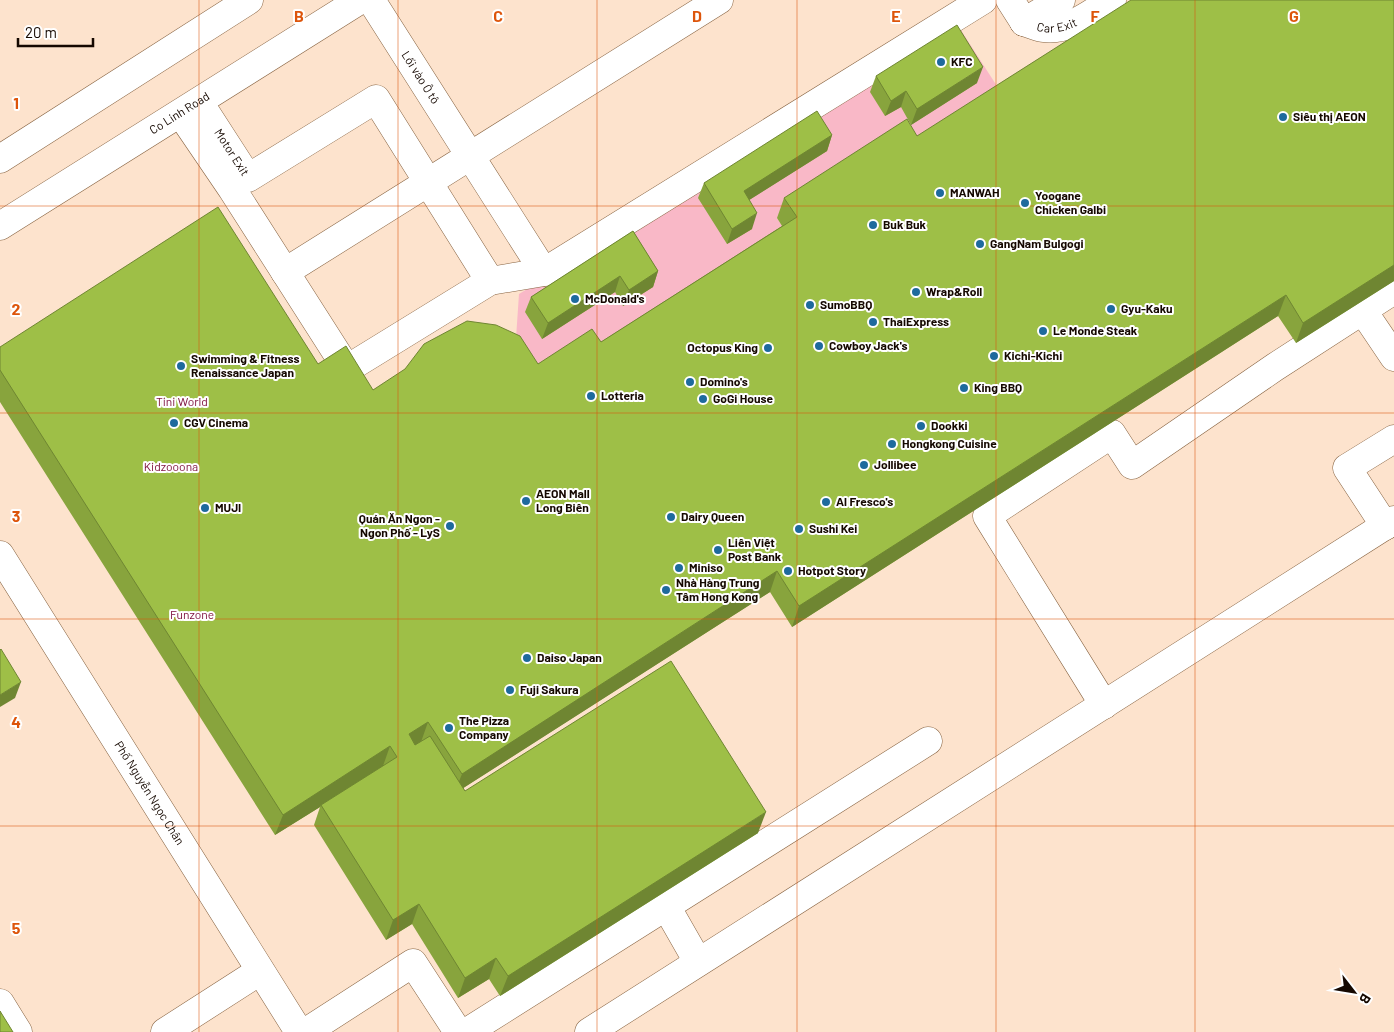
<svg xmlns="http://www.w3.org/2000/svg" width="1394" height="1032" viewBox="0 0 1394 1032" font-family="Barlow,sans-serif">
<style>
.green{fill:#f9b8c7}
.lines{fill:none;stroke-linecap:round;stroke-linejoin:round}
.minor-casing{stroke:#876341;stroke-width:29}
.major-casing{stroke:#876341;stroke-width:29}
.minor{stroke:#fff;stroke-width:28}
.major{stroke:#fff;stroke-width:28}
.wall{fill:#88a43d}
.shaded-wall{fill:#6f8632}
.building{fill:#9ebf47;stroke:#6f8632}
.grid{fill:none;stroke:#dd550b;stroke-width:1;stroke-opacity:0.55}
.poi-dot{fill:#1e6a9d;stroke:#fff;stroke-width:2}
.labels{text-anchor:middle;stroke-width:4;stroke-linejoin:round;paint-order:stroke}
.street-label{font-size:12px;fill:#150800;stroke:#fff}
.poi-label{font-size:12px;font-weight:bold;fill:#150800;stroke:#fff;text-anchor:start}
.park-label{font-size:12px;fill:#7c0c3b;stroke:#fff}
.grid-label{font-size:16px;text-anchor:middle;font-weight:bold;fill:#dd550b;stroke:#fff;stroke-width:4;stroke-linejoin:round;paint-order:stroke}
</style>
<rect width="100%" height="100%" fill="#fde3cd"/>
<path class="green" d="M957,24l47,73 -227,121 12,19 -245,139 -28,-38 3,-44z"/>
<g class="lines">
<g class="minor-casing">
<g id="minor">
<path id="s1" d="M371,0l173,272"/>
<path d="M1010,0l14,22"/>
<path id="s2" d="M1024,22c6,2 13,5 19,6 26,4 48,-15 69,-28"/>
<path d="M1024,22l37,-22"/>
<path id="s3" d="M199,102l49,76 128,-79 114,182"/>
<path d="M181,114l51,75 115,180 143,-88 54,-9 439,-272"/>
<path d="M285,272l434,-272"/>
<path d="M1363,311l31,46"/>
<path d="M1385,526l-38,-58 47,-29"/>
<path id="s4" d="M0,555l299,477"/>
<path d="M1104,705l-117,-189 125,-82 20,31 143,-98 119,-77"/>
<path d="M666,906l32,56"/>
<path d="M0,1003l18,29"/>
<path d="M165,1032l95,-61"/>
<path d="M306,1032l107,-69 45,69"/>
<path d="M467,1032l461,-291"/>
<path d="M589,1032l805,-512"/>
</g>
</g>
<g class="major-casing">
<g id="major">
<path d="M0,159l249,-159"/>
<path id="s5" d="M0,226l360,-226"/>
</g>
</g>
<use href="#minor" class="minor"/>
<use href="#major" class="major"/>
</g>
<g class="wall">
<path d="M1394,0v281l-98,62 -18,-27 -486,311 -22,-35 -307,196 2,3 293,42 -258,163 -11,-17 -31,19 -46,-74 -26,16 -72,-115 6,-18 -45,28 -275,-433v-55l318,17 55,26 165,-26 63,-22 181,-116 -5,-8 7,-20 133,-62z"/>
<path d="M876,76l101,7 -66,42 -10,-18 -16,9 -15,-24z"/>
<path d="M832,135l-5,16 -78,49 3,29 -25,15 -29,-46 6,-15z"/>
<path d="M633,231l25,40 -5,16 -30,19 -8,-14 -73,47 -17,-27 6,-15z"/>
</g>
<g class="shaded-wall">
<path d="M983,67l-6,16 -66,42 6,-16z"/>
<path d="M906,91l-5,16 -16,9 6,-15z"/>
<path d="M832,135l-5,16 -89,56 6,-16z"/>
<path d="M757,213l-5,16 -25,15 5,-15z"/>
<path d="M1394,265v16l-98,62 7,-20z"/>
<path d="M658,271l-5,16 -30,19 6,-16z"/>
<path d="M620,276l-5,16 -73,47 6,-16z"/>
<path d="M1286,295l-8,21 -486,311 7,-21z"/>
<path d="M777,571l-7,21 -316,202 8,-20z"/>
<path d="M21,682l-6,16 -15,9v-12z"/>
<path d="M428,722l-7,20 -20,13 8,-21z"/>
<path d="M390,746l-7,20 -62,39 -1,2 -45,28 8,-20z"/>
<path d="M766,812l-8,21 -258,163 8,-20z"/>
<path d="M419,904l-7,20 -26,16 7,-20z"/>
<path d="M496,958l-7,21 -31,19 7,-20z"/>
</g>
<g class="building">
<path d="M1131,0h263v265l-91,58 -17,-28 -487,311 -22,-35 -315,203 -34,-52 -19,12 6,11 15,-9 35,55 206,-130 95,151 -258,164 -12,-18 -31,20 -46,-74 -26,16 -72,-115 76,-48 -7,-11 -107,69 -283,-445v-23l218,-140 100,157 28,-18 27,44 32,-21 19,-25 43,-23 29,4 24,11 18,28 54,-35 9,13 196,-125 -13,-19 123,-79 10,17z"/>
<path d="M957,25l26,42 -66,42 -11,-18 -15,10 -15,-25z"/>
<path d="M817,111l15,24 -88,56 13,22 -25,16 -28,-46z"/>
<path d="M633,231l25,40 -29,19 -9,-14 -72,47 -17,-26z"/>
<path d="M1,649l20,33 -21,13v-45z"/>
<path d="M0,1011l13,21h-13z"/>
</g>
<path class="grid" d="M199,0v1032M398,0v1032M597,0v1032M797,0v1032M996,0v1032M1195,0v1032M0,206h1394M0,413h1394M0,619h1394M0,826h1394"/>
<g class="poi-dot">
<circle cx="941" cy="62" r="5"/>
<circle cx="1283" cy="117" r="5"/>
<circle cx="940" cy="193" r="5"/>
<circle cx="1025" cy="203" r="5"/>
<circle cx="873" cy="225" r="5"/>
<circle cx="980" cy="244" r="5"/>
<circle cx="916" cy="292" r="5"/>
<circle cx="575" cy="299" r="5"/>
<circle cx="810" cy="305" r="5"/>
<circle cx="1111" cy="309" r="5"/>
<circle cx="873" cy="322" r="5"/>
<circle cx="1043" cy="331" r="5"/>
<circle cx="819" cy="346" r="5"/>
<circle cx="768" cy="348" r="5"/>
<circle cx="994" cy="356" r="5"/>
<circle cx="181" cy="366" r="5"/>
<circle cx="690" cy="382" r="5"/>
<circle cx="964" cy="388" r="5"/>
<circle cx="591" cy="396" r="5"/>
<circle cx="703" cy="399" r="5"/>
<circle cx="174" cy="423" r="5"/>
<circle cx="921" cy="426" r="5"/>
<circle cx="892" cy="444" r="5"/>
<circle cx="864" cy="465" r="5"/>
<circle cx="526" cy="501" r="5"/>
<circle cx="826" cy="502" r="5"/>
<circle cx="205" cy="508" r="5"/>
<circle cx="671" cy="517" r="5"/>
<circle cx="450" cy="526" r="5"/>
<circle cx="799" cy="529" r="5"/>
<circle cx="718" cy="550" r="5"/>
<circle cx="679" cy="568" r="5"/>
<circle cx="788" cy="571" r="5"/>
<circle cx="666" cy="590" r="5"/>
<circle cx="527" cy="658" r="5"/>
<circle cx="510" cy="690" r="5"/>
<circle cx="449" cy="728" r="5"/>
</g>
<g class="labels">
<g class="street-label">
<text dy="4" stroke="none"><textPath href="#s2" startOffset="34">Car Exit</textPath></text>
<text dy="4" stroke="none"><textPath href="#s1" startOffset="92">Lối vào Ô tô</textPath></text>
<text dy="4" stroke="none"><textPath href="#s5" startOffset="212">Co Linh Road</textPath></text>
<text dy="4" stroke="none"><textPath href="#s3" startOffset="60">Motor Exit</textPath></text>
<text dy="4" stroke="none"><textPath href="#s4" startOffset="281">Phố Nguyễn Ngọc Chân</textPath></text>
</g>
<g class="poi-label">
<text x="951" y="66">KFC</text>
<text x="1293" y="121">Siêu thị AEON</text>
<text x="950" y="197">MANWAH</text>
<text x="1035" y="200">Yoogane<tspan x="1035" dy="14">Chicken Galbi</tspan></text>
<text x="883" y="229">Buk Buk</text>
<text x="990" y="248">GangNam Bulgogi</text>
<text x="926" y="296">Wrap&amp;Roll</text>
<text x="585" y="303">McDonald's</text>
<text x="820" y="309">SumoBBQ</text>
<text x="1121" y="313">Gyu-Kaku</text>
<text x="883" y="326">ThaiExpress</text>
<text x="1053" y="335">Le Monde Steak</text>
<text x="829" y="350">Cowboy Jack's</text>
<text x="758" y="352" text-anchor="end">Octopus King</text>
<text x="1004" y="360">Kichi-Kichi</text>
<text x="191" y="363">Swimming &amp; Fitness<tspan x="191" dy="14">Renaissance Japan</tspan></text>
<text x="700" y="386">Domino's</text>
<text x="974" y="392">King BBQ</text>
<text x="601" y="400">Lotteria</text>
<text x="713" y="403">GoGi House</text>
<text x="184" y="427">CGV Cinema</text>
<text x="931" y="430">Dookki</text>
<text x="902" y="448">Hongkong Cuisine</text>
<text x="874" y="469">Jollibee</text>
<text x="536" y="498">AEON Mall<tspan x="536" dy="14">Long Biên</tspan></text>
<text x="836" y="506">Al Fresco's</text>
<text x="215" y="512">MUJI</text>
<text x="681" y="521">Dairy Queen</text>
<text x="440" y="523" text-anchor="end">Quán Ăn Ngon -<tspan x="440" dy="14">Ngon Phố - LyS</tspan></text>
<text x="809" y="533">Sushi Kei</text>
<text x="728" y="547">Liên Việt<tspan x="728" dy="14">Post Bank</tspan></text>
<text x="689" y="572">Miniso</text>
<text x="798" y="575">Hotpot Story</text>
<text x="676" y="587">Nhà Hàng Trung<tspan x="676" dy="14">Tâm Hong Kong</tspan></text>
<text x="537" y="662">Daiso Japan</text>
<text x="520" y="694">Fuji Sakura</text>
<text x="459" y="725">The Pizza<tspan x="459" dy="14">Company</tspan></text>
</g>
<g class="park-label">
<text x="182" y="406">Tini World</text>
<text x="171" y="471">Kidzooona</text>
<text x="192" y="619">Funzone</text>
</g>
</g>
<g class="grid-label">
<text x="299" y="22">B</text>
<text x="498" y="22">C</text>
<text x="697" y="22">D</text>
<text x="896" y="22">E</text>
<text x="1095" y="22">F</text>
<text x="1294" y="22">G</text>
<text x="16" y="109">1</text>
<text x="16" y="315">2</text>
<text x="16" y="522">3</text>
<text x="16" y="728">4</text>
<text x="16" y="934">5</text>
</g>
<g transform="translate(1354 992) rotate(121)" stroke="#ffffff" stroke-width="4" paint-order="stroke">
<path d="M0-4L9 19L0 12L-9 19Z" fill="#150800"/>
<text y="-8" font-size="14" font-weight="bold" text-anchor="middle" fill="#150800">B</text>
</g>
<path d="M18 38v8h75v-8" fill="none" stroke="#150800" stroke-width="2.5"/>
<text x="25" y="38" font-size="15" fill="#150800" stroke="#ffffff" stroke-width="4" paint-order="stroke">20 m</text>
</svg>
